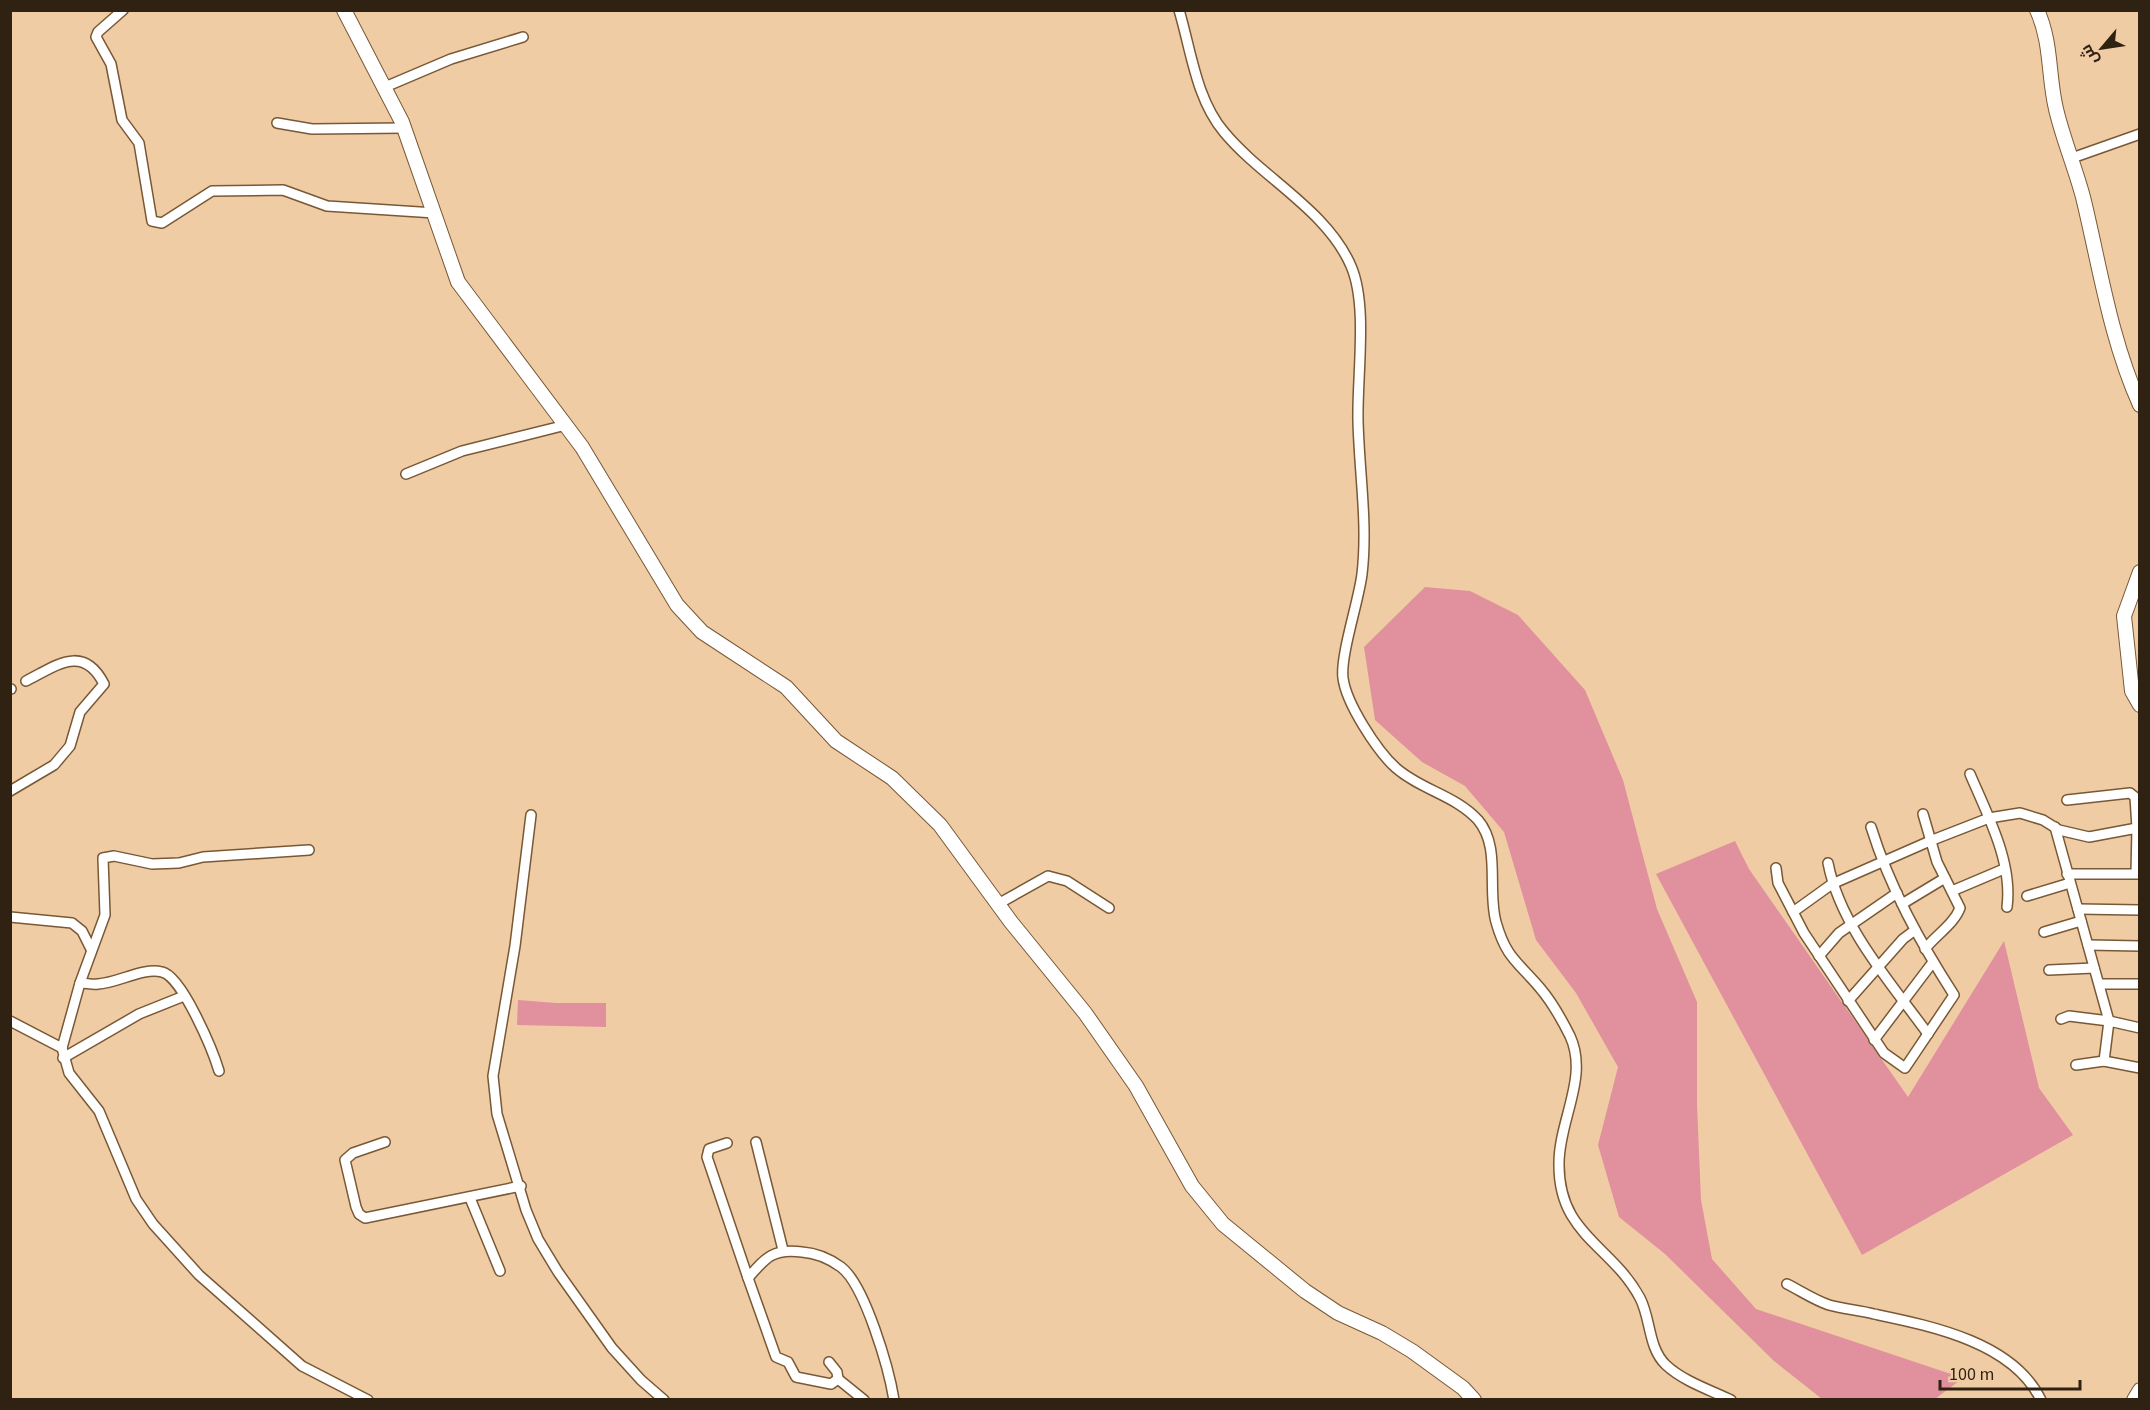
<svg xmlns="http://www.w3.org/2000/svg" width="2150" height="1410" viewBox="0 0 2150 1410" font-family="'Source Sans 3',Cairo,sans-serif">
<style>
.green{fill:#e1909e}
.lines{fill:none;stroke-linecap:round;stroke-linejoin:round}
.street-casing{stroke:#785835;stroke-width:12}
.secondary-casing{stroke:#785835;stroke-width:16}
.street{stroke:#fff;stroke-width:9}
.secondary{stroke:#fff;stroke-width:14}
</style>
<rect width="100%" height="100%" fill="#f0cca5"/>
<g class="green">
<path d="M1425,587l45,4 48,24 67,75 38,90 34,129 40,93v103l4,95 11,59 44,50 207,69 -28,21h-113l-48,-38 -109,-107 -46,-37 -21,-72 20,-78 -42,-74 -40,-53 -32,-108 -39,-46 -43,-24 -47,-42 -11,-73z"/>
<path d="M1735,841l14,28 159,228 96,-156 35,147 34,47 -211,120 -206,-381z"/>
<path d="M518,1000l38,3h50v24l-89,-2z"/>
</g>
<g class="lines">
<g class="street-casing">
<g id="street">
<path d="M123,10l-25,22 -2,5 15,27 11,56 17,23 13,78 10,2 50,-32 71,-1 44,16 108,7"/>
<path d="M1179,10c12,40 17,89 45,122 38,46 103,78 127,134 17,39 6,109 7,154 1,51 10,103 4,154 -3,26 -22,82 -19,104 3,25 34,73 53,90 25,22 59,27 82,52 23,27 9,69 18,102 10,36 22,40 44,66 12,14 22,32 30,48 19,41 -11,84 -11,127 -1,72 52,81 81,135 11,21 8,50 26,67 17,16 44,25 65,35"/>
<path d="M385,87l66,-28 72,-22"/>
<path d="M277,123l35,6 93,-1"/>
<path d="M2072,158l68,-24"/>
<path d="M406,474l56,-23 104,-26"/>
<path d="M10,689h1"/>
<path d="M1970,774c17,40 43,88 37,133"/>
<path d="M10,791l44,-26 16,-19 10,-34 24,-28c-21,-41 -48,-18 -78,-3"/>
<path d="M2067,800l63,-7 5,4 2,31"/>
<path d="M1923,814l14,48 23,46c-6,16 -24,27 -35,41"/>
<path d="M531,815l-16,131 -22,130 4,38 29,96 12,29 20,33 54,76 29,32 23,20"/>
<path d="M2055,827l54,194 -40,-5 -8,3"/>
<path d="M1828,863c12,63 63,120 100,171"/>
<path d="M1776,868l2,15 26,50 80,120 21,15 49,-73c-34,-53 -64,-107 -83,-168"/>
<path d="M2067,874h73"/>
<path d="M1952,891l52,-22"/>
<path d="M2027,896l43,-13"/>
<path d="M998,904l50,-28 19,5 42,27"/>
<path d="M1902,904l43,-26"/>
<path d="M2078,909l62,1"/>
<path d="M1793,912l39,-28 98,-43 59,-23 31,-5 23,7 16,10 30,7 48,-9 -1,45"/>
<path d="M10,917l62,6 10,8 9,18"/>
<path d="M2044,932l37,-11"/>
<path d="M2088,945l52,1"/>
<path d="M1819,956l20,-23 58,-40"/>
<path d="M2049,970l45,-2"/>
<path d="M80,983c6,0 13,2 18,1 20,-1 45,-17 64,-12 20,4 51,79 57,99"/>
<path d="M2100,984h40"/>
<path d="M1848,1001l55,-62 12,-9"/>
<path d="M10,1021l52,27 7,25 30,38 37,88 17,25 46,51 103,91 66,34"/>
<path d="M1874,1040l59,-78"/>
<path d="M62,1048l18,-65 25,-68 -2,-57 11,-2 38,8 27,-1 24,-6 106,-7"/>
<path d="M63,1058l76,-44 45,-18"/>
<path d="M2104,1061l5,-40 31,7"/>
<path d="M2076,1065l28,-4 36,7"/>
<path d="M385,1142l-32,11 -8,7 11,47 3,7 6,4 156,-32"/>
<path d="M756,1142l27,108"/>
<path d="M727,1143l-18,6 -2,8 41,121c18,-21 26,-30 54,-26 13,1 28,7 39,15 24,18 48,102 53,133"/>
<path d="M470,1198l30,73"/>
<path d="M748,1278l28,79 12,5 8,15 35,7 7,-5 26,21"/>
<path d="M1787,1284c14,7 27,16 42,21 14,4 30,5 45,9 57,12 139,28 167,86"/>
<path d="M829,1362l8,10 1,7"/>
</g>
</g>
<g class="secondary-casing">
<g id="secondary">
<path d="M344,10l58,112 56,160 124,165 95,158 25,27 84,55 50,54 56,37 48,47 71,97 74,91 51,73 56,100 31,38 82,67 33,22 44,20 30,18 51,37 11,12"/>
<path d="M2037,10c15,33 11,66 19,99 7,30 19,58 27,88 17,70 27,141 57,208"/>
<path d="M2140,572l-16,44 8,75 8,14"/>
<path d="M2134,1400l6,-10"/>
</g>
</g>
<use href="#street" class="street"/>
<use href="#secondary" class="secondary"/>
</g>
<rect width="2150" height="1410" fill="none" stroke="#302213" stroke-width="24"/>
<g transform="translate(2102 48) rotate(241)" stroke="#f0cca5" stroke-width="4.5" paint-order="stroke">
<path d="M0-4.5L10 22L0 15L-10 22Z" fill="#302213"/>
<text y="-9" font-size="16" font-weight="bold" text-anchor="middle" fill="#302213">ش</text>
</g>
<path d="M1940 1380v9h140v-9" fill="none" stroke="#302213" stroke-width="3"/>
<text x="1949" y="1380" font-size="18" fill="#302213" stroke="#f0cca5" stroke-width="4.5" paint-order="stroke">100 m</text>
</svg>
